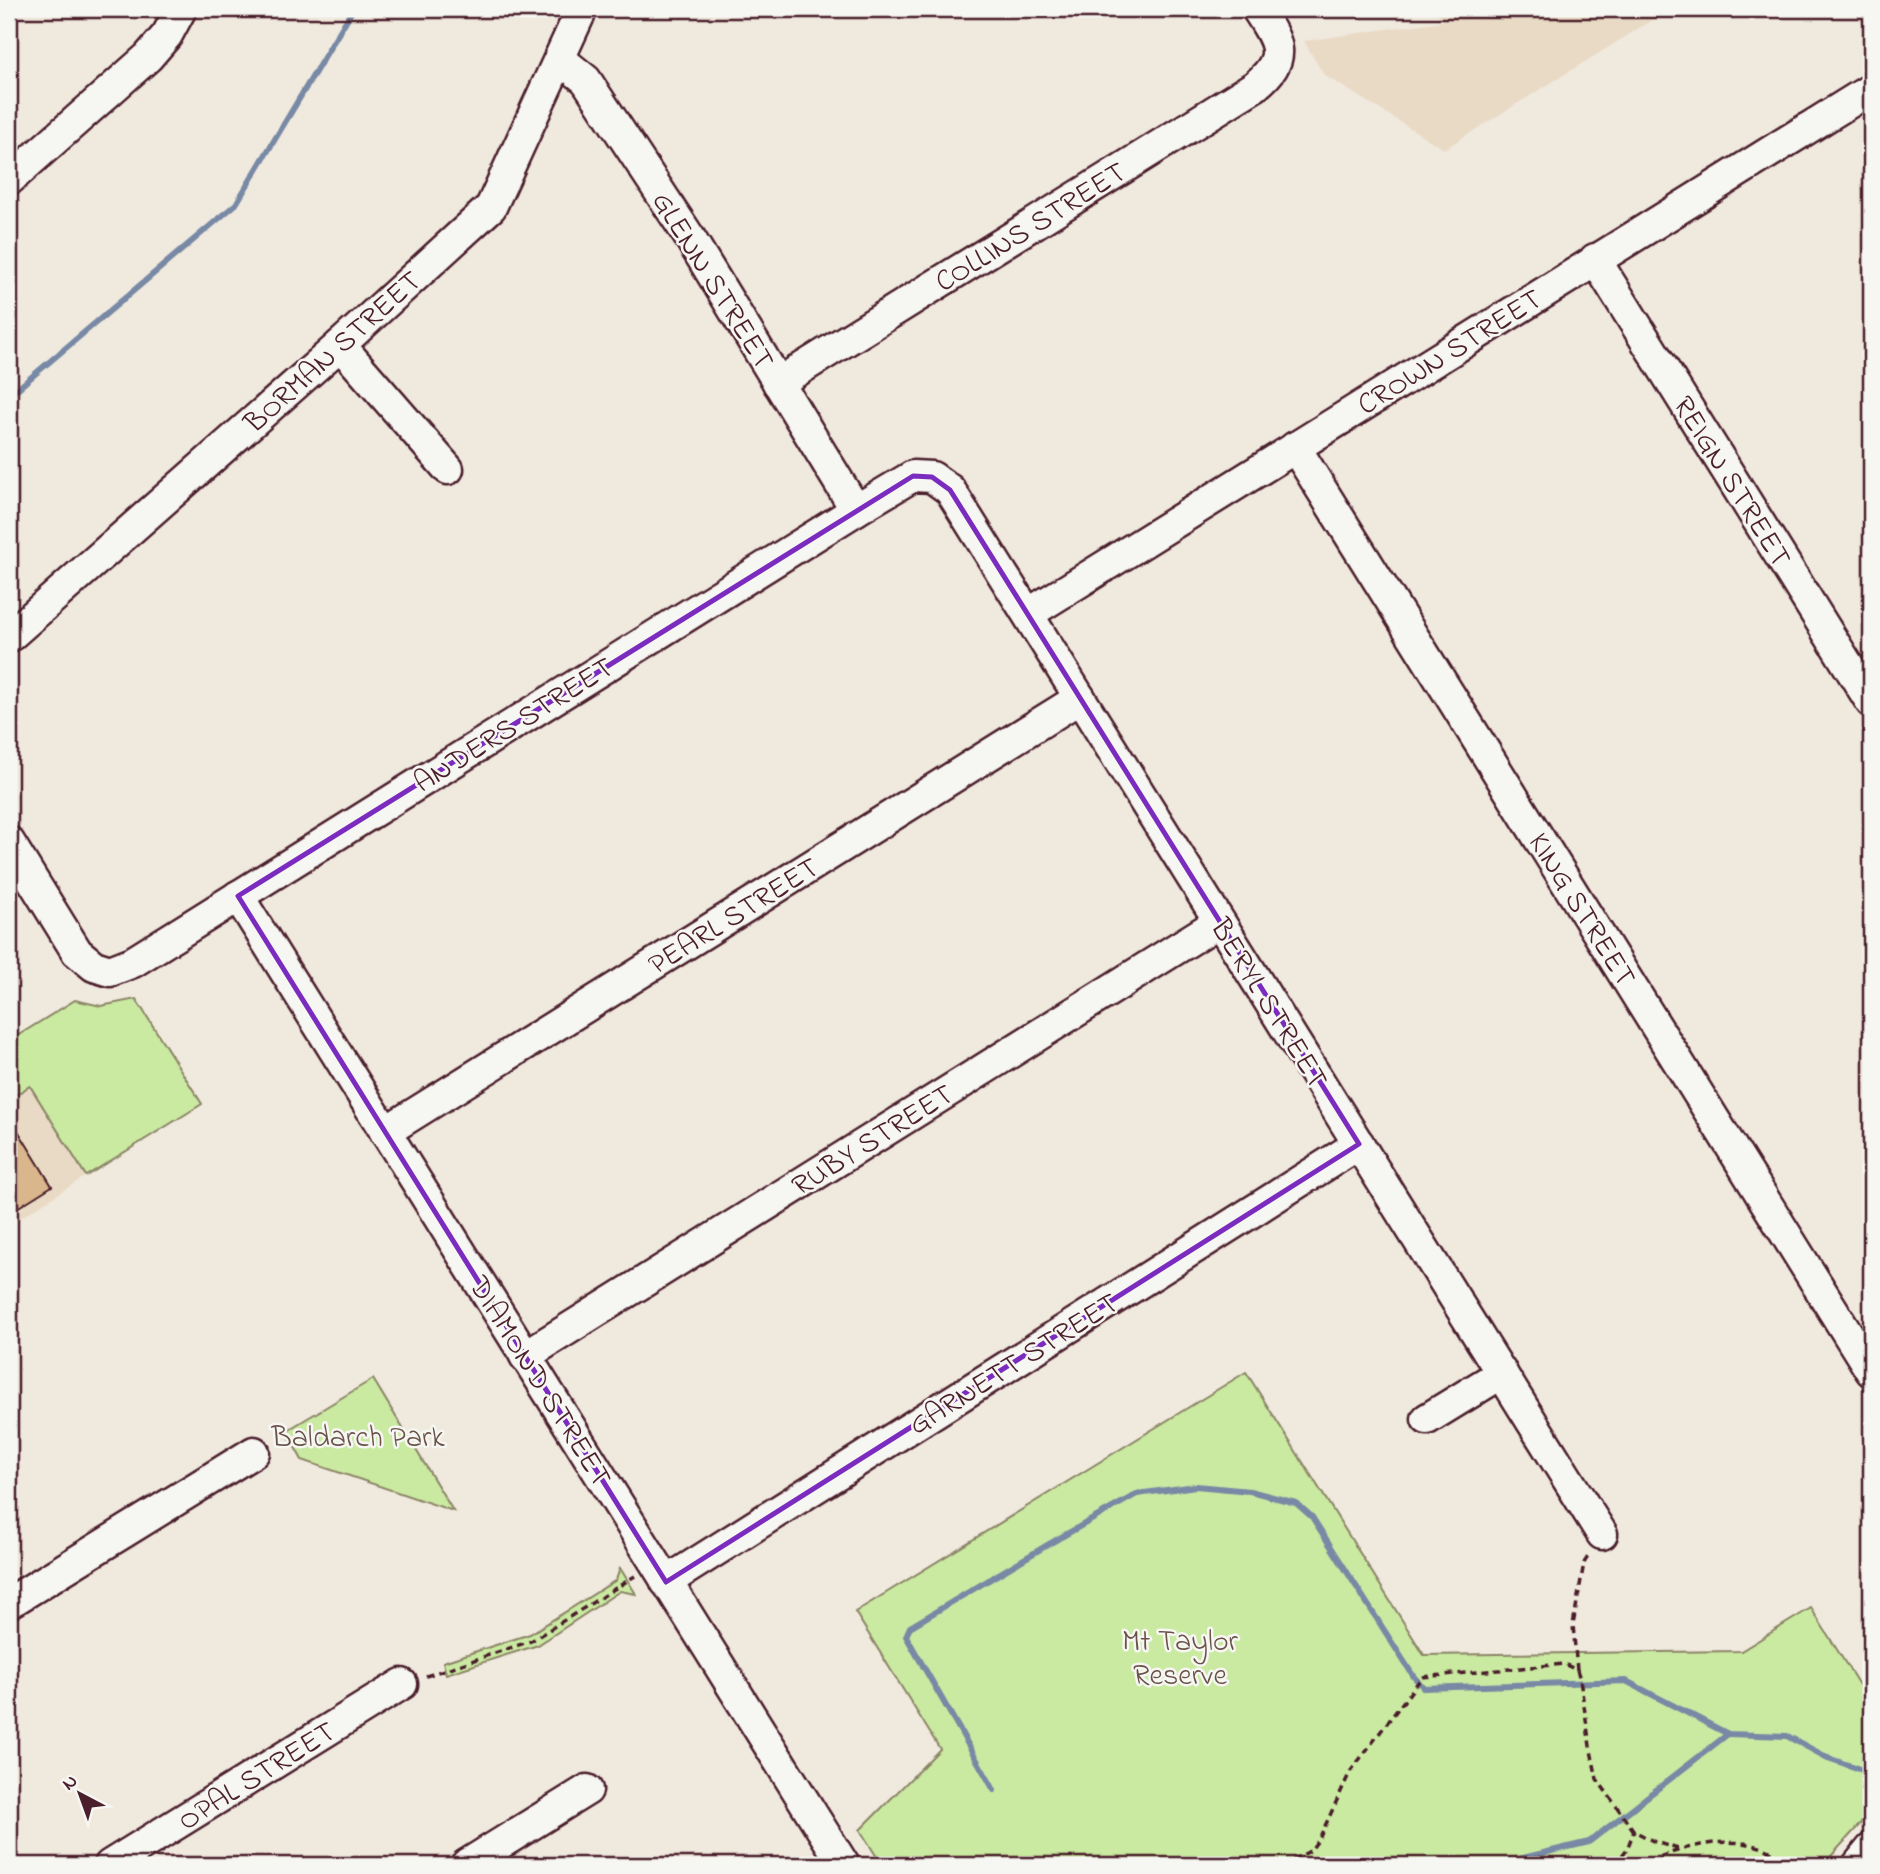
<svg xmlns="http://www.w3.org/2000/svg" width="1880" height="1874" viewBox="0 0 1880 1874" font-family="'Indie Flower',sans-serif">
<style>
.built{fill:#e9dac5}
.green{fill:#cae9a1;stroke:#8a8466;stroke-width:2}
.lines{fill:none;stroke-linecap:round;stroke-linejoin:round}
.stream{stroke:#7889a5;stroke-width:6}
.building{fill:#dab68c;stroke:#4a1f2b;stroke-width:2}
.minor-casing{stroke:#4a1f2b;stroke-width:35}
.path{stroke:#4a1f2b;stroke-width:3.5;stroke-dasharray:7 5;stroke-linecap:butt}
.minor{stroke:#f6f6f2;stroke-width:30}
.marked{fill:none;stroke:#7b2cbf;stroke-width:5;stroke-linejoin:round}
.labels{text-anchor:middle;stroke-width:5;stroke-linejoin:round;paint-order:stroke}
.street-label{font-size:30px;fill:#4a1f2b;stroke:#f6f6f2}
.park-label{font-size:30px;fill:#6a5248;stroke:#f6f6f2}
</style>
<rect width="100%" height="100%" fill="#f0e9de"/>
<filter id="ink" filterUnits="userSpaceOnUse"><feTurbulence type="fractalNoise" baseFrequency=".0143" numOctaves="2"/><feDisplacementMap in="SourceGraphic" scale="14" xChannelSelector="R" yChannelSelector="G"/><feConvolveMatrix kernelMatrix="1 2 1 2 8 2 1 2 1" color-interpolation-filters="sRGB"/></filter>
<g filter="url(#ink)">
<g class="built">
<path d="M1435,9h235l-226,140 -120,-74 -20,-34 139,-20z"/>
<path d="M29,1086l57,90 -77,49v-126z"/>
</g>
<g class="green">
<path d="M136,999l66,105 -116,72 -56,-90 -21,13v-58l66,-41 26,6z"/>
<path d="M1246,1372l178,283 317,-4 70,-43 60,96v108l-48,53h-941l-22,-35 80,-81 -85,-137z"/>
<path d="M373,1379l80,132 -151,-51 -16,-29z"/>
<path d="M620,1568l16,26 -16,-3 -82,54 -92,29 -3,-12 87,-28 86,-54z"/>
</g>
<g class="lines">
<g class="stream">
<path d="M9,396l227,-192 117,-195"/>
<path d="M994,1790l-88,-154 4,-9 139,-83 88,-50 59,-8 54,5 46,12 16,14 102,160 10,11 202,-7 102,53 59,2 41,22 43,15"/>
<path d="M1494,1865l95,-23 139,-108"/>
</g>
</g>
<path class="building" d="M9,1116l43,70 -43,27z"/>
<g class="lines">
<g class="minor-casing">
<g id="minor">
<path d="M560,59l26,21 104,158 166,272"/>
<path d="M9,180l139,-123 19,-22 14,-26"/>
<path d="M1595,259l276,443"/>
<path d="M340,345l108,124"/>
<path d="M778,383l477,-297c35,-29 23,-44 2,-77"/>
<path d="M1295,447l576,924"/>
<path d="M1028,614l843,-525"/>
<path d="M9,637l331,-292 151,-138 91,-198"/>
<path d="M9,842l68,110 17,14 16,5 23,-9 723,-452 57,-34 19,1 18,13 652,1044"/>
<path d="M238,896l606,969"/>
<path d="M385,1132l695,-434"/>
<path d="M525,1356l694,-434"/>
<path d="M1427,1419l75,-46"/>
<path d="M666,1582l693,-438"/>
<path d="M9,1603l245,-151"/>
<path d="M110,1865l292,-181"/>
<path d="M466,1865l121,-75"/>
<path d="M1858,1865l13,-16"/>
</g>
</g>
<g class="path">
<path d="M1577,1670l-4,-45 11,-62 5,-8"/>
<path d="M426,1676l105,-35 104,-65"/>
<path d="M1282,1865l28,-14 9,-12 31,-67 72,-95 142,-13 13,6 3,9 10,67 7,33 37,52 21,11 23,7"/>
<path d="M1615,1865l12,-16 7,-18"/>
<path d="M1638,1865c41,-16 89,-34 132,-14 6,3 11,10 16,14"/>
</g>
<use href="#minor" class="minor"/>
</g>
</g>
<path class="marked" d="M913,476l19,1 18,13 409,654 -693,438 -428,-686z"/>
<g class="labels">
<g class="street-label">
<text transform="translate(1030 226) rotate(-32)" y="10">COLLINS STREET</text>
<text transform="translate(714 280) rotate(58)" y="10">GLENN STREET</text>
<text transform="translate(332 351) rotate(-42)" y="10">BORMAN STREET</text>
<text transform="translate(1449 351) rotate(-32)" y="10">CROWN STREET</text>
<text transform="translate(1733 481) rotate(58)" y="10">REIGN STREET</text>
<text transform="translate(513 724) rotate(-32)" y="10">ANDERS STREET</text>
<text transform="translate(1583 909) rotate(58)" y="10">KING STREET</text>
<text transform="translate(733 915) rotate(-32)" y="10">PEARL STREET</text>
<text transform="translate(1270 1003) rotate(58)" y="10">BERYL STREET</text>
<text transform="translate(872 1139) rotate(-32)" y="10">RUBY STREET</text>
<text transform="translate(1013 1363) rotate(-32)" y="10">GARNETT STREET</text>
<text transform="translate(541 1381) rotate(58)" y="10">DIAMOND STREET</text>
<text transform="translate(256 1775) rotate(-32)" y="10">OPAL STREET</text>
</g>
<g class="park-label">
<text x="358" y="1446">Baldarch Park</text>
<text x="1180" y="1650">Mt Taylor<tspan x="1180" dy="34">Reserve</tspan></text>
</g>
</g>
<rect width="1880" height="1874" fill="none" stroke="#f6f6f2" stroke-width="35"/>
<rect x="18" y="18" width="1845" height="1839" fill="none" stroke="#4a1f2b" stroke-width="2.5" filter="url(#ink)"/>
<g transform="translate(80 1794) rotate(319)" stroke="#f6f6f2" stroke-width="5" paint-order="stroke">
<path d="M0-5L12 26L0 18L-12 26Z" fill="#4a1f2b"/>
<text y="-10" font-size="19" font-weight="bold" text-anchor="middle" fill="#4a1f2b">N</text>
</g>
</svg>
